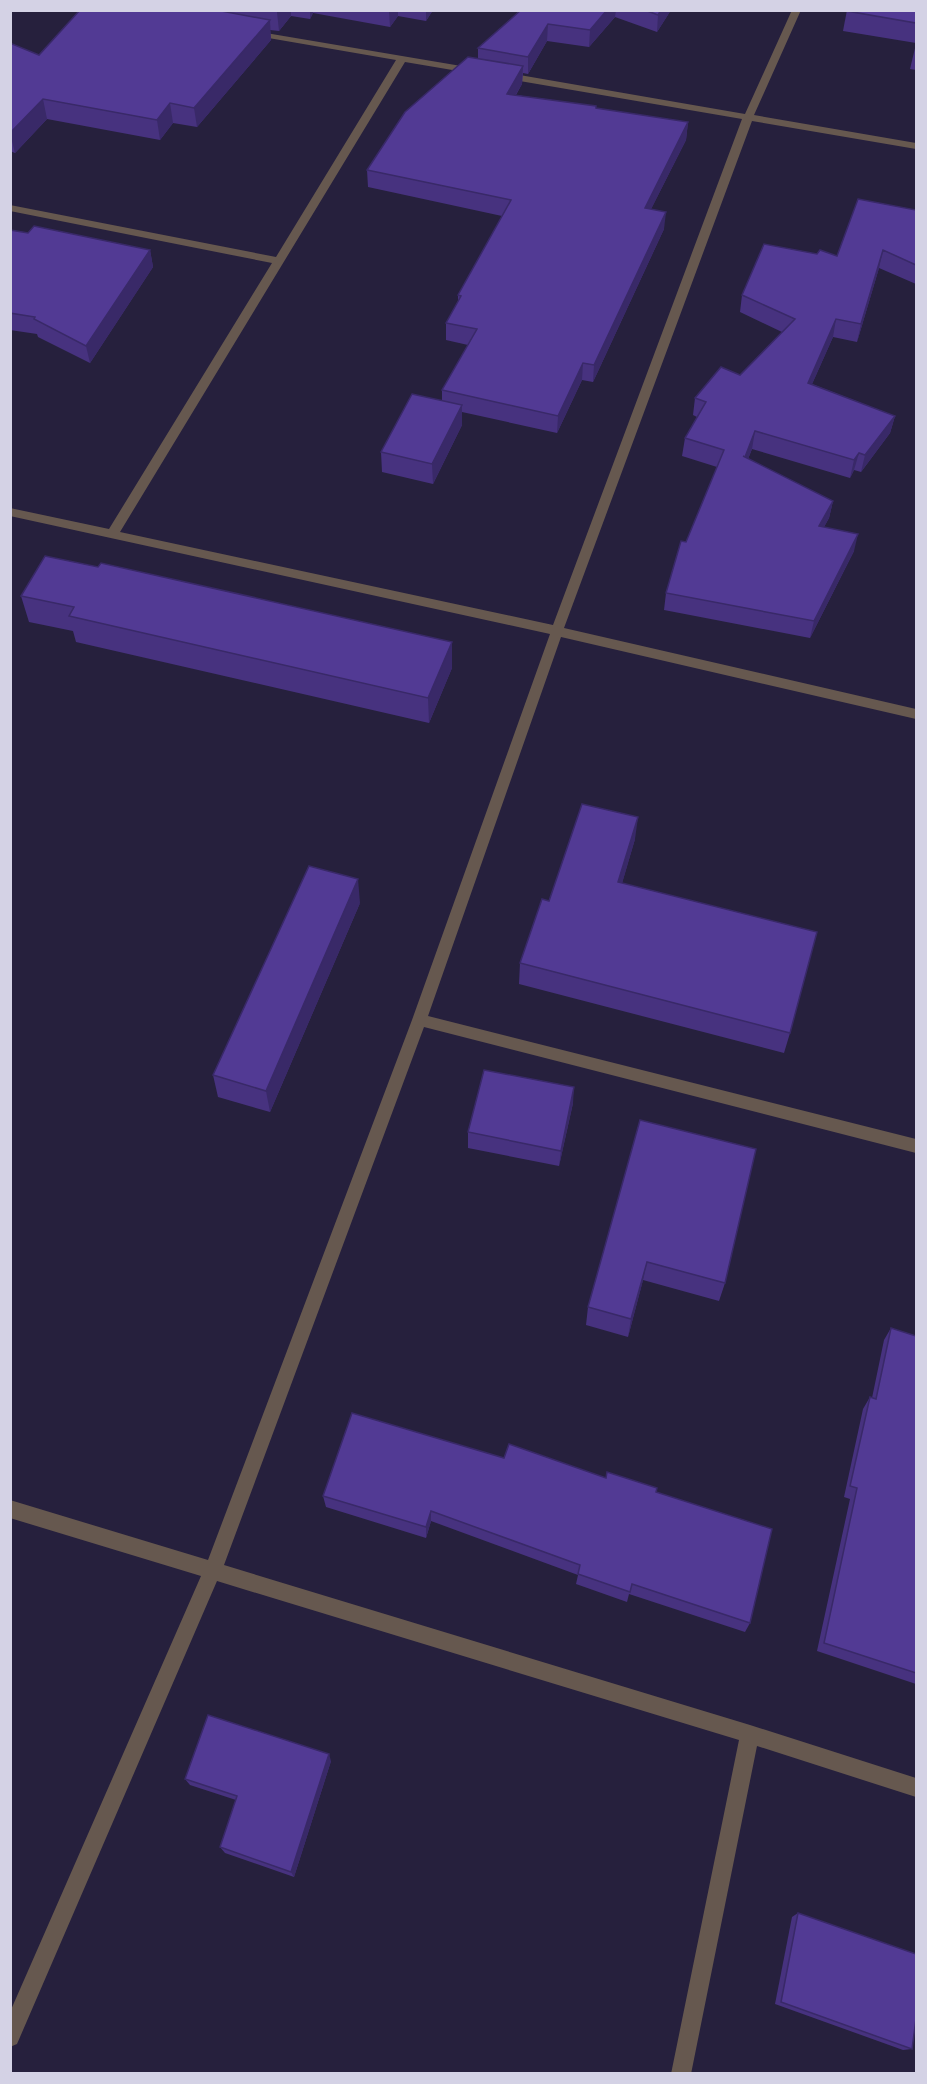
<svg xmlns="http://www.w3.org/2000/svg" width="927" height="2084" viewBox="0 0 927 2084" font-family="Inter,sans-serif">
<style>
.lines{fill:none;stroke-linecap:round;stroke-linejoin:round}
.minor{fill:#66584f;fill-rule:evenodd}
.wall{fill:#47327f}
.shaded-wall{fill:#392968}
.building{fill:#523a94;stroke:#392968;stroke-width:1.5}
</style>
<rect width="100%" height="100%" fill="#26203d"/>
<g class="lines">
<path class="minor" d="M792,10h9l-47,105 162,28v6l-164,-28 -188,507 352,81v10l-355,-82 -133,379 488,123v14l-492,-126 -200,538 526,160 166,53v19l-159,-51 -66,328h-20l68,-334 -522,-159 -200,463 -7,3v-35l191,-436 -191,-58v-18l198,60 204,-540 138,-386 -540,-118v-8l99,21 163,-266 -262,-52v-6l266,52 120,-197 -145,-25 -5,-3 2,-2 231,39 2,2 -5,3 -71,-12 -285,470 433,93 189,-506 -240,-41 -5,-3 5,-3 243,42z"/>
</g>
<g class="wall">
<path d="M80,10h353l-7,11 -28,-5 -8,11 -77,-14 -3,6 -19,-3 -12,15 -9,-1 1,10 -74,87 -24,-4 -13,17 -113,-21 -32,34 -5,-2v-108l29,12z"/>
<path d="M521,10h150l-14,22 -42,-15 -26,30 -42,-6 -19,33 -5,-1 -1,11 -6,11 80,11v3l92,13 -2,18 -35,69 13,20 -71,153 -11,-2 -25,53 -95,-21v13l-29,59 -51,-12 -1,-20 61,-51v-11l26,-45 -22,-5v-17l12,-22v-6l44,-79 -134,-29 -1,-17 111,-112v-10z"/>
<path d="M847,10h69v33l-73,-12z"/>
<path d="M916,44v26l-6,-1z"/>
<path d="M916,210v74l-37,-16 -22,74 -24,-5 -21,47 83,32 -5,17 -29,39 -7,-2 -4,8 -98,-29 -4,10 85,42 -4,17 -5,9 30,24 -44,87 -146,-28 2,-17 51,-126 -35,-11 3,-18 12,-21 -4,-2 2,-17 45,-23 42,-43 -42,-20 2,-17 75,-41 20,2z"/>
<path d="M10,230l140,20 3,17 -63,96 -52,-26 -1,-3 -27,-4z"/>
<path d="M21,596l431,46v26l-23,55 -353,-81 -3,-11 -44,-9z"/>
<path d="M635,839l-13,44 168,150 -6,20 -265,-69 1,-21 29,-62z"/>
<path d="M360,903l-90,209 -52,-15 -5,-22z"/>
<path d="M573,1103l-14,63 -91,-18v-16z"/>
<path d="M640,1120l85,163 -6,18 -76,-21 -15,57 -42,-12 2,-18z"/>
<path d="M891,1328l25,8v348l-99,-33 33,-152 -6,-2 19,-88 7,-12 2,1 12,-58z"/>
<path d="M504,1458l102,20 50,14 94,131 -5,9 -116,-38 -2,8 -51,-18 2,-9 -147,-54 -5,17 -100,-31 -3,-11z"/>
<path d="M331,1761l-37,116 -69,-24 -5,-6 16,-47 -46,-15 -5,-6z"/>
<path d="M798,1913l114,136 -9,1 -128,-46 17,-87z"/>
</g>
<g class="shaded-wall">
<path d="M278,10h13v6l-12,15 -2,-19z"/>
<path d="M310,10h3v3l-3,6z"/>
<path d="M389,10h9v6l-8,11z"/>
<path d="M426,10h7l-7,11z"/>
<path d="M607,10h9l-1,7 -26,30 1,-17z"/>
<path d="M661,10h10l-14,22 1,-17z"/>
<path d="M270,20l1,20 -74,87 -3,-19z"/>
<path d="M548,24l-1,17 -19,33v-17z"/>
<path d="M523,66l-1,18 -16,27 1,-17z"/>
<path d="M43,99l4,20 -32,34 -5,-20z"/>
<path d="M170,103l3,20 -13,17 -3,-20z"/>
<path d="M688,122l-2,18 -43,85 2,-17z"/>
<path d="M666,212l-2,17 -71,153 1,-17z"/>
<path d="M150,250l3,17 -63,96 -4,-17z"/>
<path d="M883,250l-4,18 -22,74 4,-18z"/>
<path d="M836,319l-3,18 -28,63 3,-17z"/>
<path d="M583,363l-1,17 -25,53 1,-17z"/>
<path d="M462,405v20l-29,59 -1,-20z"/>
<path d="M895,416l-5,17 -29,39 4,-17z"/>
<path d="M755,431l-3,18 -10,25 3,-17z"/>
<path d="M859,453l-5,17 -4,8 4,-18z"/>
<path d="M833,501l-4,17 -14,25 4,-17z"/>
<path d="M858,534l-4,17 -44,87 4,-17z"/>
<path d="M452,642v26l-23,55 -1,-25z"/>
<path d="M638,817l-3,22 -19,65 2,-22z"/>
<path d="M358,879l2,24 -90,209 -4,-21z"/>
<path d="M574,1087l-1,16 -14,63 2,-15z"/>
<path d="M647,1262l-4,18 -15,57 3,-18z"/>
<path d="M431,1511v10l-5,17v-11z"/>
<path d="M329,1754l2,7 -37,116 -3,-5z"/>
</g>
<g class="building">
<path d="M80,10h136l54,10 -76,88 -24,-5 -13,17 -114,-21 -33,34v-90l29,12z"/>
<path d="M521,10h86l-17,20 -42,-6 -20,33 -50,-9z"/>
<path d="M645,10h16l-3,5z"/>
<path d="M847,10h69v13l-69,-12z"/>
<path d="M468,57l55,9 -16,28 89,12v2l92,14 -43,86 21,4 -72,153 -11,-2 -25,53 -116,-26 35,-61 -31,-6 15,-27 -3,-1 53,-95 -144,-30 38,-58z"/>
<path d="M858,199l58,11v55l-33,-15 -22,74 -25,-5 -28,64 87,33 -30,39 -6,-2 -5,7 -99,-29 -10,26 -2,-1 90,45 -14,25 39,8 -44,87 -148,-28 15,-52 5,1 38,-92 -39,-12 21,-36 -11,-4 26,-31 19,8 55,-56 -53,-24 22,-51 53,10 3,-4 17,6z"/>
<path d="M34,226l116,24 -64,96 -52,-27 1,-2 -25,-4v-83l18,3z"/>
<path d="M412,394l50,11 -30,59 -51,-12z"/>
<path d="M45,556l53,11 3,-4 351,79 -24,56 -359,-82 5,-9 -53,-11z"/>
<path d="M582,804l56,13 -20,65 199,50 -27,101 -270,-70 22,-64 7,2z"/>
<path d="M309,866l49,13 -92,212 -53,-16z"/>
<path d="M484,1070l90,17 -13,64 -93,-19z"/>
<path d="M640,1120l116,29 -31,134 -78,-21 -16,57 -43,-12z"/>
<path d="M891,1328l25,8v337l-92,-30 33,-155 -7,-2 20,-89 6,2z"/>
<path d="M352,1413l152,45 5,-14 97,34 1,-6 50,16 -1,4 116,37 -22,94 -118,-39 -2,8 -52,-18 2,-9 -149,-54 -5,16 -103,-31z"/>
<path d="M208,1715l121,39 -38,118 -71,-25 17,-51 -52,-17z"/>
<path d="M798,1913l118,41v65l-4,30 -131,-47z"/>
</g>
<rect width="927" height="2084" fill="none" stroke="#d4d2e5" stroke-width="24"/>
</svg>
